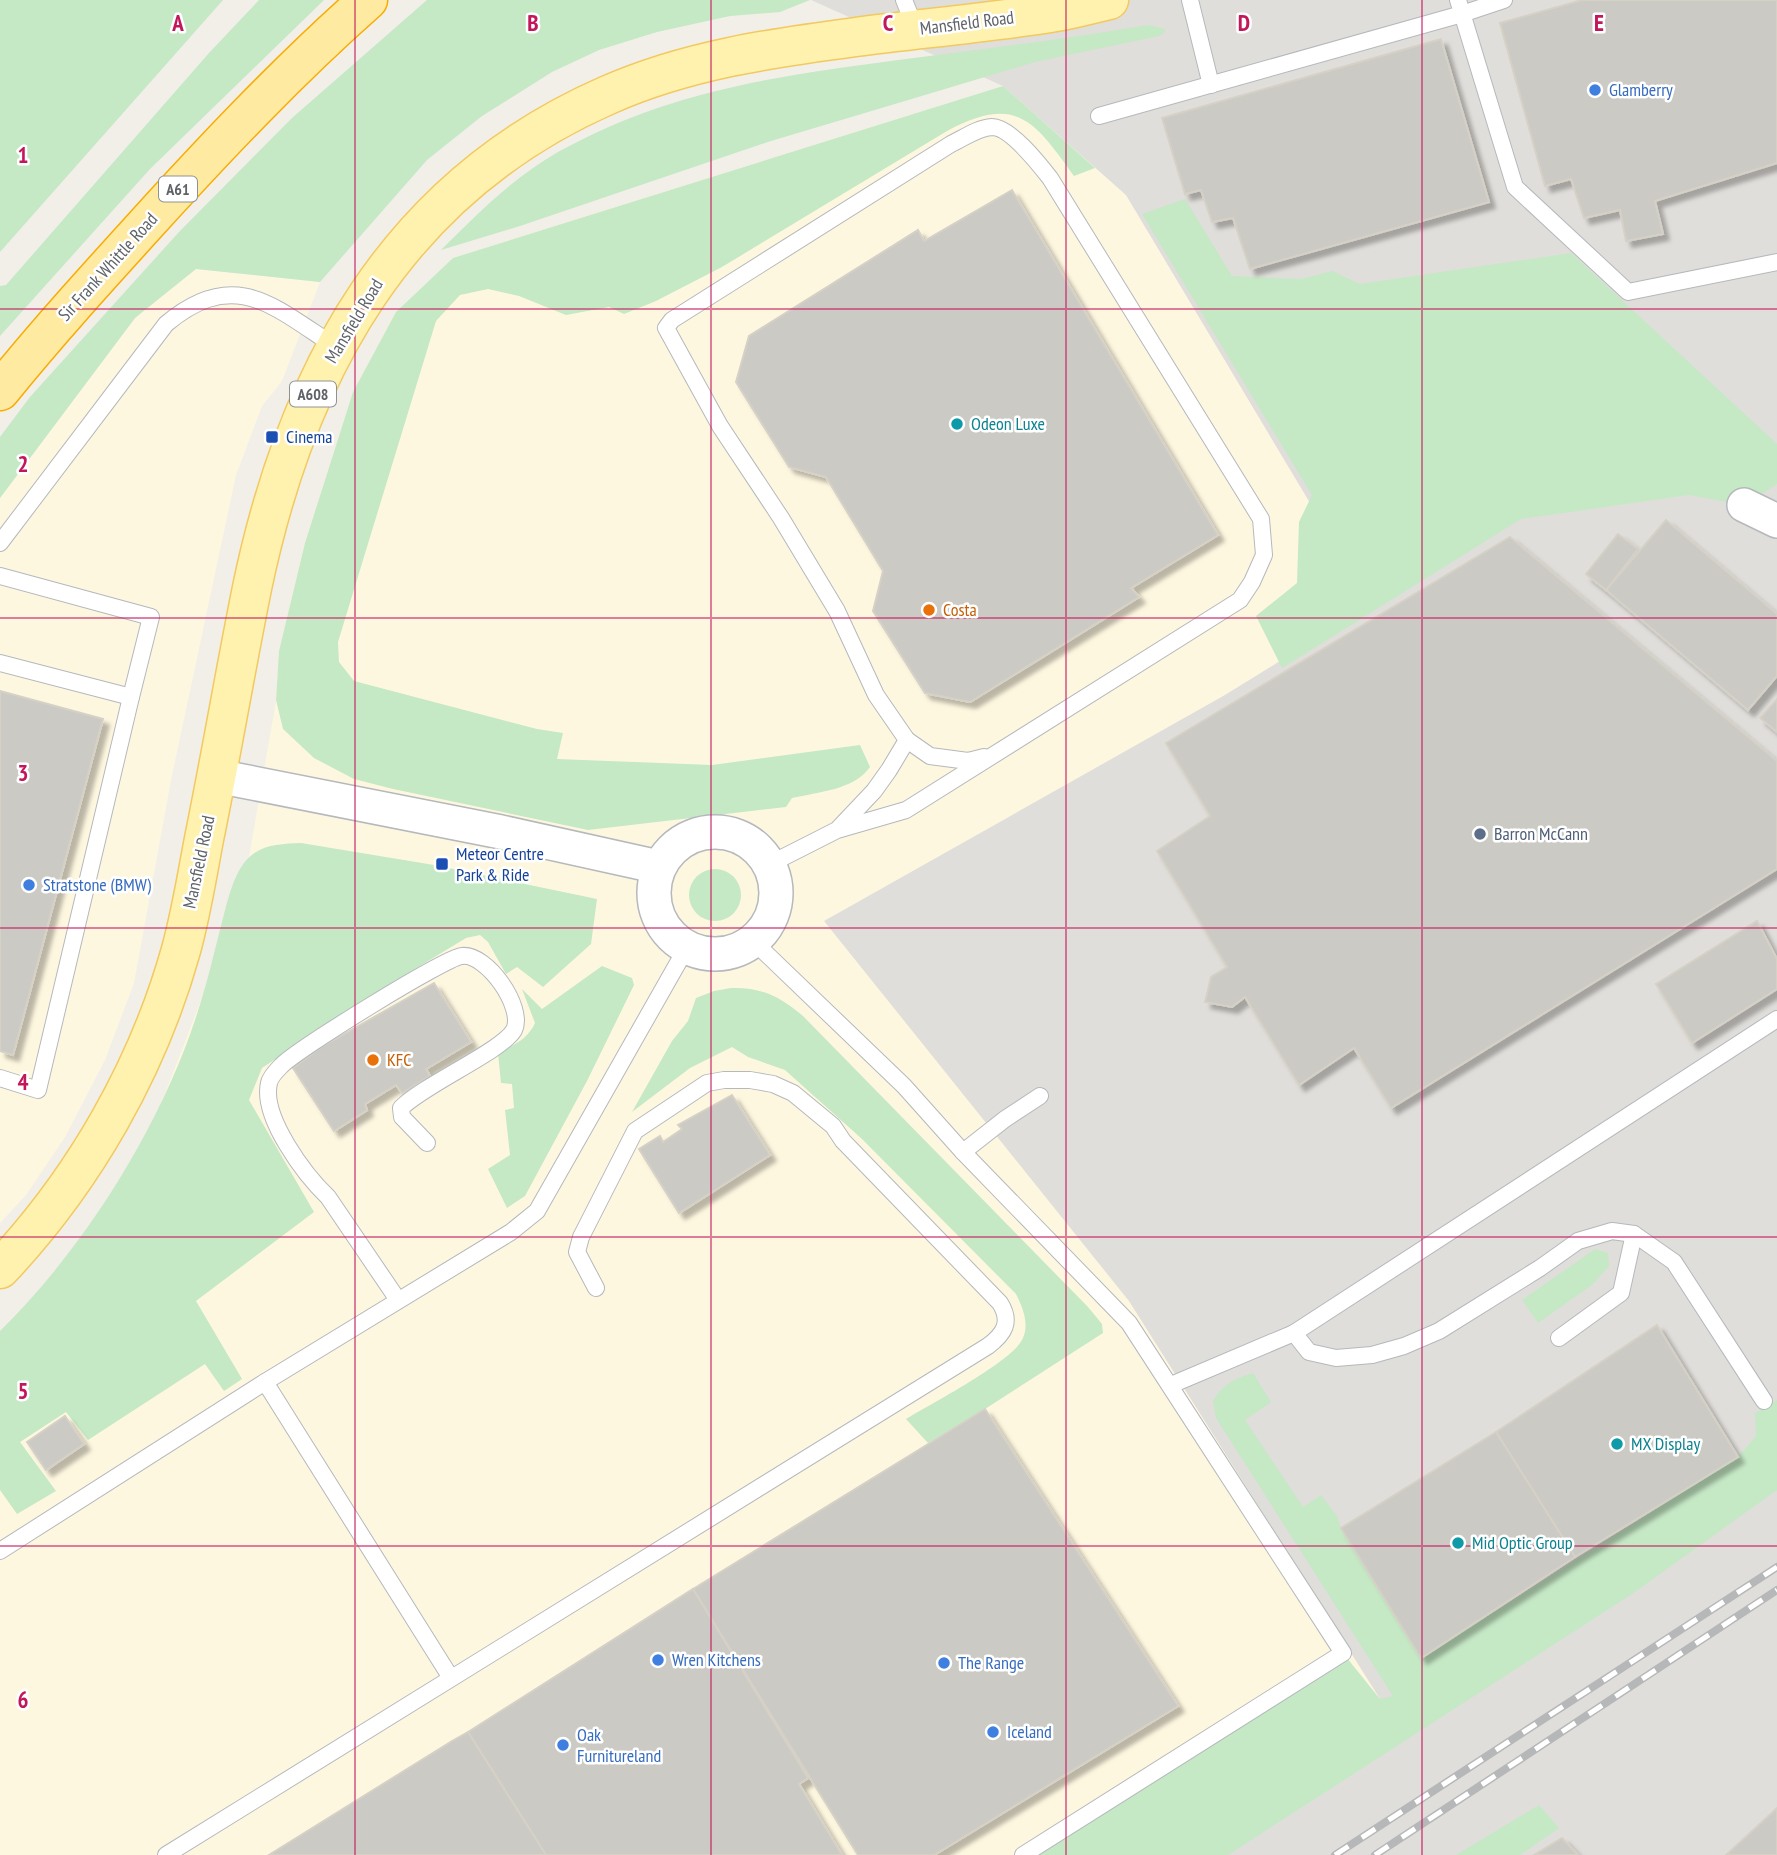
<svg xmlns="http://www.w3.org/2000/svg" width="1777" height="1855" viewBox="0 0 1777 1855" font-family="'PT Sans Narrow',sans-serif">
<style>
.commercial{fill:#fef7e0}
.industrial{fill:#e0deda}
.green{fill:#c5e8c5}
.building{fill:#cccac5;stroke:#d6d1c6;stroke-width:2;filter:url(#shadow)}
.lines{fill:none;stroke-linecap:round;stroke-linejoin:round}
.service-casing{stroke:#b5b8bc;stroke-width:18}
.minor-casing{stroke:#b5b8bc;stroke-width:36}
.primary-casing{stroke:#f2c960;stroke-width:41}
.trunk-casing{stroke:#f9ab00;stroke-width:41}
.service{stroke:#fff;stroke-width:16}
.minor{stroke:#fff;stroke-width:33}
.primary{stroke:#fff2af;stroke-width:38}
.trunk{stroke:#feeaa1;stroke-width:38}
.rail-casing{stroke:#b6b7b8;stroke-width:8}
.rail{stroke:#fff;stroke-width:5;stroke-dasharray:16;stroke-linecap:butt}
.grid{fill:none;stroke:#c2185b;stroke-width:2;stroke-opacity:0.55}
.shop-dot{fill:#3f7fe0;stroke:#fff;stroke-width:2.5}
.culture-dot{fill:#0f9aa8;stroke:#fff;stroke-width:2.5}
.transit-dot{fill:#1a4fb4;stroke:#fff;stroke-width:2.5}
.food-dot{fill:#e8710a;stroke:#fff;stroke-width:2.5}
.service-dot{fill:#5c6f8a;stroke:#fff;stroke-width:2.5}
.labels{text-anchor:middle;stroke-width:5;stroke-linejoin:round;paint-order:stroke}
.shield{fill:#fff;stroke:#8f9295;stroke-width:2}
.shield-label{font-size:16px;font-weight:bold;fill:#5f6368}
.street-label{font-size:18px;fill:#5f6368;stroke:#fff}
.shop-label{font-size:18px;fill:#366cbe;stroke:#fff;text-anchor:start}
.culture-label{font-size:18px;fill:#0d838f;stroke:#fff;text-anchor:start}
.transit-label{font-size:18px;fill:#164399;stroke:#fff;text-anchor:start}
.food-label{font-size:18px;fill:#c56008;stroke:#fff;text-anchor:start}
.service-label{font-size:18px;fill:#4e5e75;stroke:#fff;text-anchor:start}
.grid-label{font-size:23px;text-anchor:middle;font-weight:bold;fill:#c2185b;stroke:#fff;stroke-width:5;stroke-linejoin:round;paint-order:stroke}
</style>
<defs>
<filter id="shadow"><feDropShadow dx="6" dy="6" stdDeviation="2" flood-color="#0004"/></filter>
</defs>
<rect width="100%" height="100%" fill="#f1efe8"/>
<g class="commercial">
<path d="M1003,86l123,109 245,410 -146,90 -400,226 304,380 252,398 -226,156h-1155v-519l63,-69 74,-101 106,-274 33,-191 3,-50 26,-108 48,-151 43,-80 57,-54z"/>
<path d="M196,269l124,13 -38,99 -20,25 -26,69 -65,305 -37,203 -29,77 -40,77 -39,58 -26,28v-725l135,-180z"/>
</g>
<path class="industrial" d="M811,0h966v1855h-622l225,-156 -251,-398 -305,-380 401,-226 146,-90 -245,-410 -123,-109z"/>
<g class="green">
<path d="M0,0h223l-223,252z"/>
<path d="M259,0h65l-174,169 -150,167v-50l6,-1 203,-232z"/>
<path d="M427,0h383l-30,12 -50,4 -73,16 -58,18 -47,22 -70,44 -55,44 -107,122 -124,-13 -61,49 -135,180v-61l30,-40 149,-165 113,-114z"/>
<path d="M1149,25l16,4v3l-6,4 -124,26 -100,30 -164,49 -251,85 -79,24c36,-36 73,-73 117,-98 116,-64 227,-77 356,-94 79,-10 157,-20 235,-33z"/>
<path d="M1003,86l92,82 -21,8c-40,-56 -58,-82 -127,-45l-225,136 -66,34 -32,13 -15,-7 -43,8 -47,-19 -31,-7 -28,6 -24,26 -98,321 1,20 15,19 183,48 26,4 -6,26 155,6 148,-20 10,22c-16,23 -52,25 -78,31l-6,9 -198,23 -195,-41 -39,-10 -40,-21 -31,-29 -7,-29 3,-49 26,-108 48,-151 43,-80 57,-54z"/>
<path d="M1185,199l47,77 69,3 31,-8 28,13 211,-31 206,191v40l-33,21 -55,-10 -168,24 -239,149 -26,-52 41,-33 2,-61 13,-27 -170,-281z"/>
<path d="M301,843l133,22 163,34 -6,45 -48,43 -26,-20 -11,7 -18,-32 -8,-7 -14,3 -71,43 -133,87 -13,32 65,112 -118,89 46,78 -18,12 -19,-27 -117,76 -22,-28 -46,30 36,49 -39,23 -17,-24v-159c84,-82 161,-205 197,-317 10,-30 17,-61 25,-92 5,-19 10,-43 22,-59 14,-19 36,-19 57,-20z"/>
<circle cx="715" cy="895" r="26"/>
<path d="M602,966l30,12 2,7 -47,96 -62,115 -18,12 -19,-39 22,-14 -5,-45 9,-2 -2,-24 -11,-1 -3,-30c16,-8 30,-14 37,-30l-13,-34 20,20z"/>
<path d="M731,988c31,-1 49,9 72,28l285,291 14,17 1,9 -118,76 -57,34 -22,-24c25,-15 105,-57 116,-79 8,-15 1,-32 -6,-46l-154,-155 -77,-69 -37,-13 -16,-10 -42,21 -58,44 40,-71 16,-20 8,-23 18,-7z"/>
<path d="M1595,1249l13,4 1,13 -17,19 -54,38 -16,-23z"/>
<path d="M1253,1373l18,29 -26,18 58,87 18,-12 16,21 4,12 80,130 317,-201 18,-21 -1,-23 22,-13v90l-145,104 -404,261h-194l309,-202 37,46 13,-3 -177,-278 -3,-17c10,-17 21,-22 40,-28z"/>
<path d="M1539,1805l20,23 -39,27h-64z"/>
</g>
<g class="building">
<path d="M1582,0h195v163l-122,38 8,33 -37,7 -6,-31 -36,8 -13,-39 -26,7 -45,-163z"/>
<path d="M1441,39l48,163 -239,67 -17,-51 -21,4 -11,-32 -16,4 -23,-76z"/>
<path d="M1012,190l206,345 -87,53 8,9 -169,105 -45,-9 -52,-82 10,-40 -57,-94 -37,-10 -53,-85 13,-46 169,-106 6,11z"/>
<path d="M1666,520l111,94v62l-29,34 -142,-120z"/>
<path d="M1618,534l20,15 -32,41 -20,-16z"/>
<path d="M1510,537l267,224v108l-386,239 -37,-60 -55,37 -54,-88 -13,10 -27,-5 6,-25 16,-10 -70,-116 53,-35 -44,-73z"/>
<path d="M0,691l103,28 -90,336 -13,-4z"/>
<path d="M1777,699v33l-17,-14z"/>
<path d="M1757,921l20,38v30l-85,54 -36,-59z"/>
<path d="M434,983l37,59 -45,27 4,7 -28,17 -6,-8 -31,19 2,6 -33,21 -41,-63 30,-22z"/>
<path d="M732,1095l38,60 -91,58 -40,-64 21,-13 3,6 19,-13 -4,-4z"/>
<path d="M1657,1325l81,132 -163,100 -79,-125z"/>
<path d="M985,1409l193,297 -244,149h-76l-165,-266z"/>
<path d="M65,1416l19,28 -38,26 -19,-28z"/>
<path d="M1496,1432l79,125 -154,101 -80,-130z"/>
<path d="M693,1589l115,189 -9,6 43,71h-296l-78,-123z"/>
<path d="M468,1732l78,123h-277l183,-114z"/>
<path d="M1777,1808v47h-51z"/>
<path d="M1562,1838l16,17h-44z"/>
</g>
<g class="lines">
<g class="service-casing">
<g id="service">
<path d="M904,0l12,30"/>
<path d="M1190,0l21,85"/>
<path d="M1458,0l57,187 113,105 149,-30"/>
<path d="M1099,116l363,-102 42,-14"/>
<path d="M0,543l166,-219c69,-58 108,-17 170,23"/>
<path d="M0,576l151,41 -20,80 -131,-34"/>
<path d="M907,740l23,16 38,5 16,-4"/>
<path d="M770,864l67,-34 69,-20 334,-210 12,-18 12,-27 -3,-36 -211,-341c-11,-14 -40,-51 -58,-51 -15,1 -28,11 -41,17l-279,176 -6,8 54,98 61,92 56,93 39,84 31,45 -18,30 -15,21 -37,39"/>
<path d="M753,941l151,145 59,66 166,171 214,330 -320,202"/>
<path d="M0,1078l38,12 93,-393"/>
<path d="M963,1152l42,-33 35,-23"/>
<path d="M398,1300l-70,-103c-23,-22 -67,-80 -59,-114 1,-5 8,-13 12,-17 15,-16 165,-109 181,-110 25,-3 63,52 52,74 -12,21 -89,54 -113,78l1,9 25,26"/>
<path d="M1294,1333l483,-314"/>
<path d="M1559,1338l62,-45 13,-59"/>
<path d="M265,1382l186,296"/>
<path d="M1171,1385l123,-52 15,19 27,6 36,-3 32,-9 35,-15 101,-63 38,-27 34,-10 22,3 40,28 90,139"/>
<path d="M0,1551l265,-169 246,-150 26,-21 150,-264"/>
<path d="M166,1855l822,-509c16,-12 24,-24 12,-43l-157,-162 -10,-15 -40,-33 -20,-9 -23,-4h-26l-17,3 -72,48 -54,106 -4,15 19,36"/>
</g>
</g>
<g class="minor-casing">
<g id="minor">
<path d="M1744,505l33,16"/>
<path d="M217,776l284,56 158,35"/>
<circle cx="715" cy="893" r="61"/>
</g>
</g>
<g class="primary-casing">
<path id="primary" d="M0,1269c84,-89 148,-201 181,-319 10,-36 16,-74 23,-111 17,-83 31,-167 48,-251 45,-217 145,-401 356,-493 79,-35 164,-47 248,-58 63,-8 126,-14 188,-23 22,-3 44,-9 65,-14"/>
</g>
<g class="trunk-casing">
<path id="trunk" d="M0,391c47,-58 97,-113 147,-168 71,-78 143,-154 221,-223"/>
</g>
<use href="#service" class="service"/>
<use href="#minor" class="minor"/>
<use href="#primary" class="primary"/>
<use href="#trunk" class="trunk"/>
<g class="rail-casing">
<g id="rail">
<path d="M1335,1855l442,-288"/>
<path d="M1375,1855l402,-265"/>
</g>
</g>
<use href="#rail" class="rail"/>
</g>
<path class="grid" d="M355,0v1855M711,0v1855M1066,0v1855M1422,0v1855M0,309h1777M0,618h1777M0,928h1777M0,1237h1777M0,1546h1777"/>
<g class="shop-dot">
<circle cx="1595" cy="90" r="7"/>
<circle cx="29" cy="885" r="7"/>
<circle cx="658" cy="1660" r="7"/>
<circle cx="944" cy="1663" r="7"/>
<circle cx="993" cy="1732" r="7"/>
<circle cx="563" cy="1745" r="7"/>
</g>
<g class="culture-dot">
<circle cx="957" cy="424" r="7"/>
<circle cx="1617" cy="1444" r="7"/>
<circle cx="1458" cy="1543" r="7"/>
</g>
<g class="transit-dot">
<rect x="265" y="430" width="14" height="14" rx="3.5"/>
<rect x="435" y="857" width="14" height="14" rx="3.5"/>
</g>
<g class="food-dot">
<circle cx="929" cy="610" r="7"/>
<circle cx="373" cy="1060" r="7"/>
</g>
<circle class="service-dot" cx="1480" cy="834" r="7"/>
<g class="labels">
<g class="shield">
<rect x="159" y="176.5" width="38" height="25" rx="5"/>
<rect x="290" y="381.5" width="46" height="25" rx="5"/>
</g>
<g class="shield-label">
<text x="178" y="195">A61</text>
<text x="313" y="400">A608</text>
</g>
<g class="street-label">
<text transform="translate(967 23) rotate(-7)" y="6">Mansfield Road</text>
<text transform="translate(108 267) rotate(-48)" y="6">Sir Frank Whittle Road</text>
<text transform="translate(354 321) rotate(-59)" y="6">Mansfield Road</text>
<text transform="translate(199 862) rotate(-78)" y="6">Mansfield Road</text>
</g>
<g class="shop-label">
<text x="1609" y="96">Glamberry</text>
<text x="43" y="891">Stratstone (BMW)</text>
<text x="672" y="1666">Wren Kitchens</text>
<text x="958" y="1669">The Range</text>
<text x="1007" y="1738">Iceland</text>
<text x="577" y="1741">Oak<tspan x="577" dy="21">Furnitureland</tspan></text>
</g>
<g class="culture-label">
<text x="971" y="430">Odeon Luxe</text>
<text x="1631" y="1450">MX Display</text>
<text x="1472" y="1549">Mid Optic Group</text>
</g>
<g class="transit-label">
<text x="286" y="443">Cinema</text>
<text x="456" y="860">Meteor Centre<tspan x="456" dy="21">Park &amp; Ride</tspan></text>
</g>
<g class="food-label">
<text x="943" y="616">Costa</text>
<text x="387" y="1066">KFC</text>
</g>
<g class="service-label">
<text x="1494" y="840">Barron McCann</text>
</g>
</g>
<g class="grid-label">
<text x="178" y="31">A</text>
<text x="533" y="31">B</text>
<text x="888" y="31">C</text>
<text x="1244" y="31">D</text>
<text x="1599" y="31">E</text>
<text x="23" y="163">1</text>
<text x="23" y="472">2</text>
<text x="23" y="781">3</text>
<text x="23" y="1090">4</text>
<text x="23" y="1399">5</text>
<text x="23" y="1708">6</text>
</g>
</svg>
